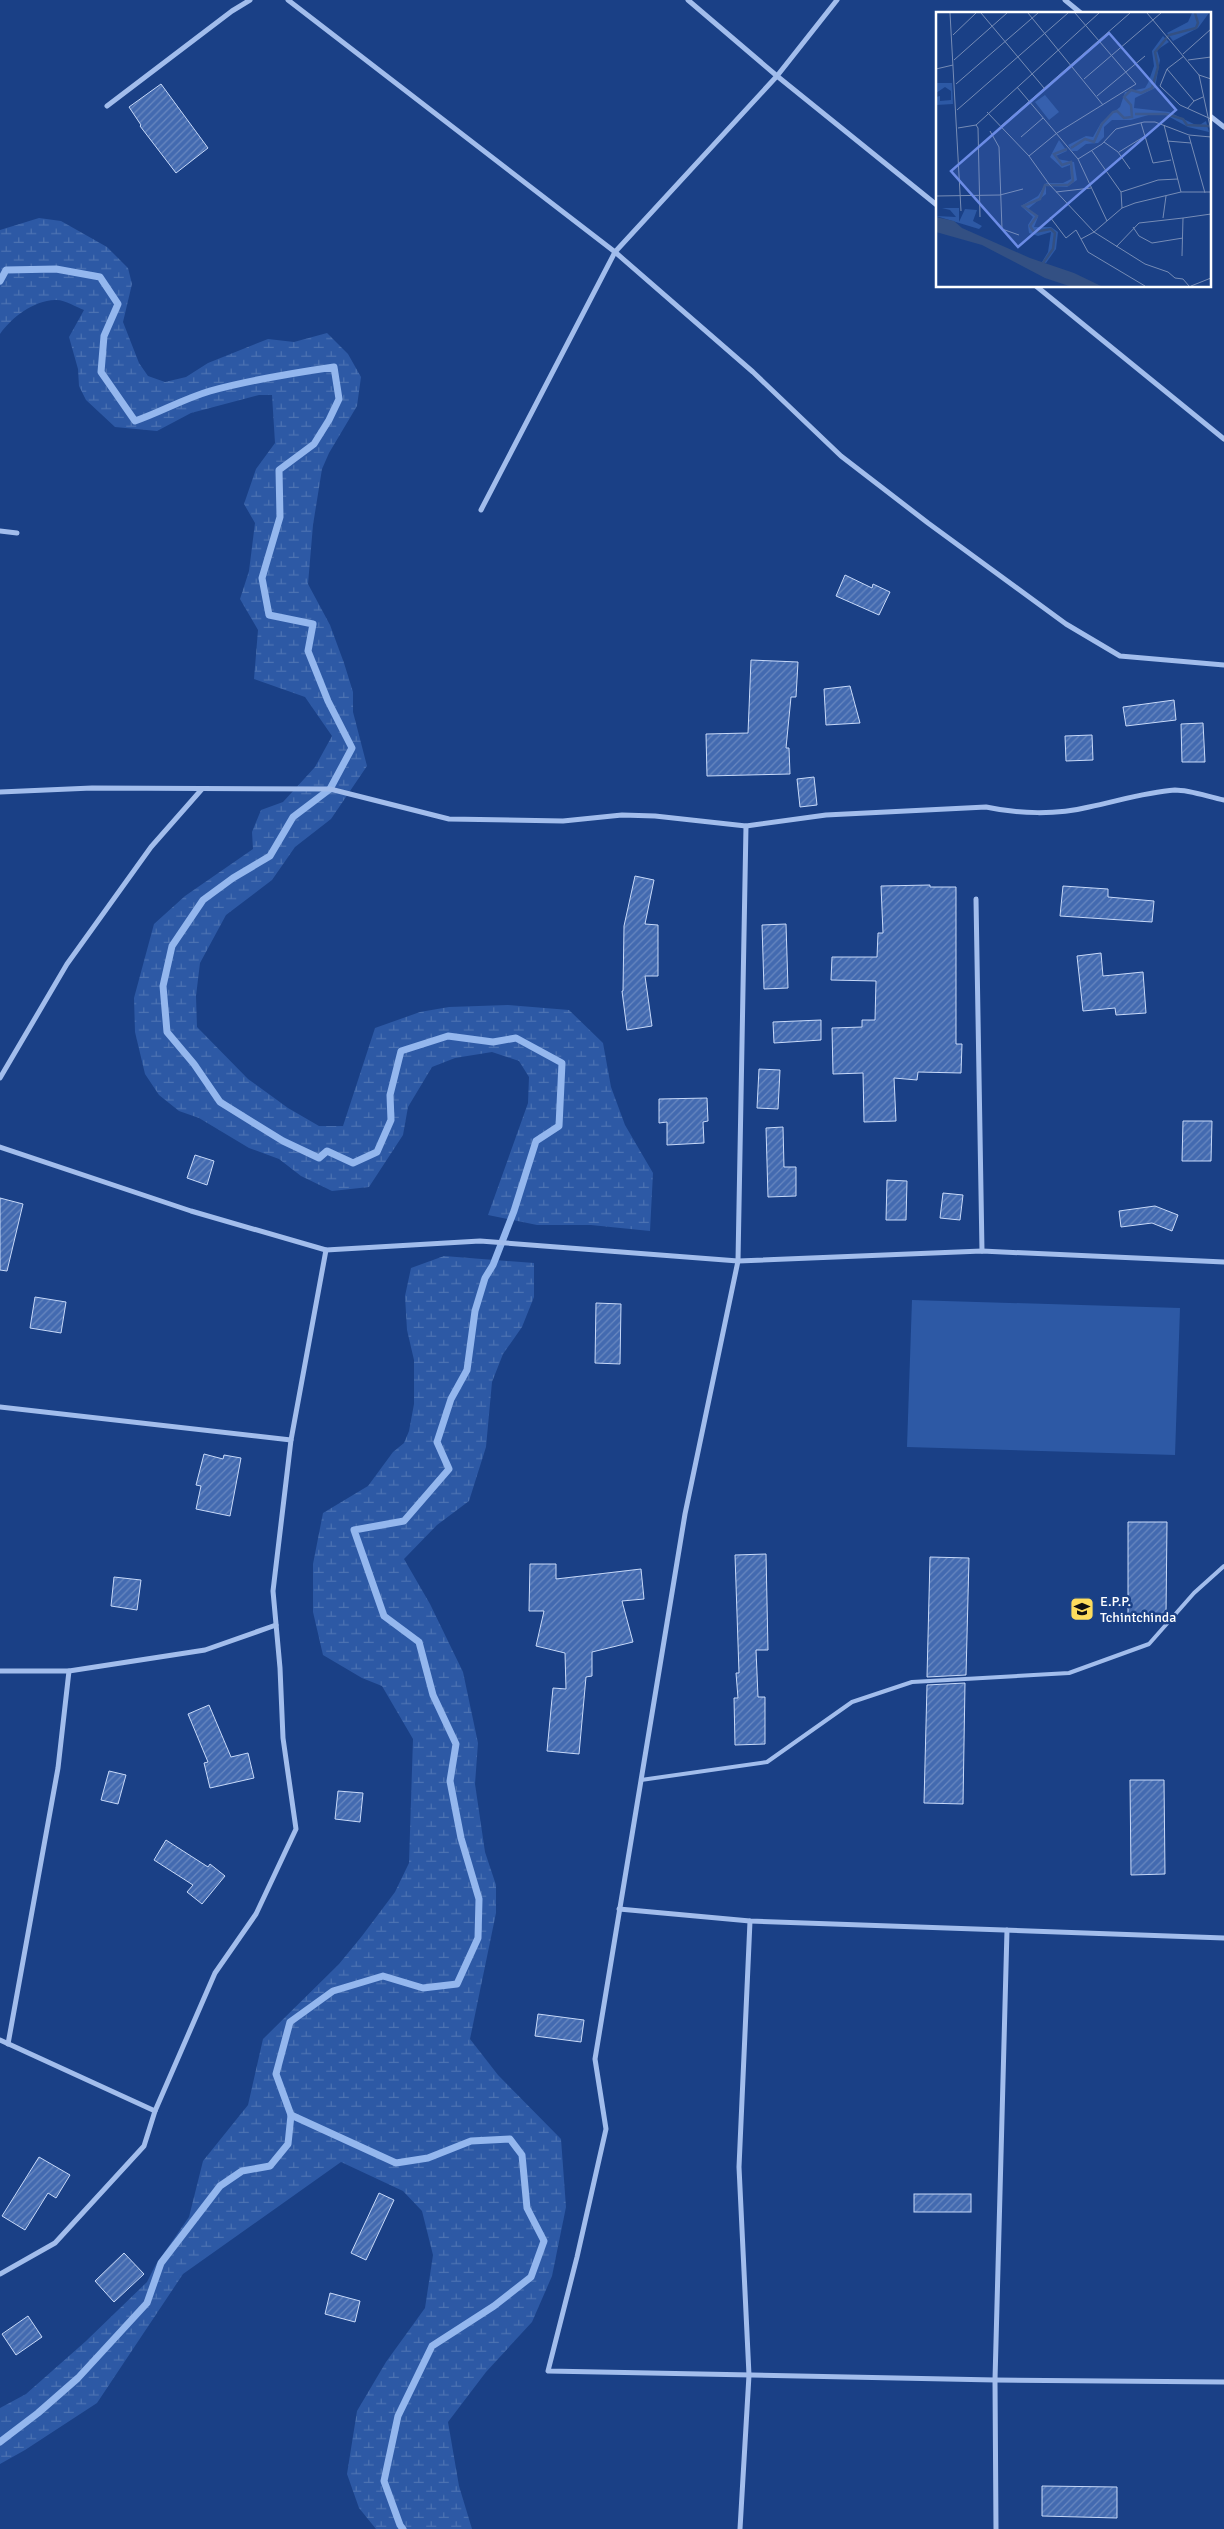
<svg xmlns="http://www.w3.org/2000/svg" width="1224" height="2529" viewBox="0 0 1224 2529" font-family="Signika,sans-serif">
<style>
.wetland{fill:url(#wetland-marsh)}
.garden{fill:#2d59a5}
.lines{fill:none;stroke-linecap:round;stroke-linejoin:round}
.stream{stroke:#94b7ee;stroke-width:7}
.building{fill:url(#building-hatch);stroke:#c7d9f9}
.lane{stroke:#a2bdec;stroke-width:4}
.street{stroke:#a2bdec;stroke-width:5}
.labels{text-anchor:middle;stroke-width:5;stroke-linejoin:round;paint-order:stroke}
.poi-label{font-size:14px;fill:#fff;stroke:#1a4086;text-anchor:start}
.inset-river{fill:none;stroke:#335083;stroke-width:2.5}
.inset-road{fill:none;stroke:#768cb6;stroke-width:1}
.view{fill:#6c8ce6;fill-opacity:0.15;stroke:#6c8ce6;stroke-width:2.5}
.inset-edge{fill:none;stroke:#fff;stroke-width:2.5}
</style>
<defs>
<pattern id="wetland-marsh" width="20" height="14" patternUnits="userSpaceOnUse" patternTransform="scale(1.25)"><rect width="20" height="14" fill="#2d59a5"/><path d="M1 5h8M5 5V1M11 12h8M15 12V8" fill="none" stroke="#4c72b2"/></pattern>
<pattern id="building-hatch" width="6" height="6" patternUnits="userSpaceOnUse" patternTransform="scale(1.25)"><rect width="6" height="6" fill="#436ab0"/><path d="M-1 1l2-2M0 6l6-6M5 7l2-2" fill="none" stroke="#6988c0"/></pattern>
</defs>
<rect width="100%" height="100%" fill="#1a4086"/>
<g class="wetland">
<path d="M39,218l22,3 46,26 21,21 4,16 -9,38 16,41 9,13 17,6 21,-5 22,-14 60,-24 26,3 33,-9 21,21 13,23 -4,29 -28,47 -7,16 -9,56 -5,59 22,41 14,38 9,29v20l14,54 -36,53 -36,28 -23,33 -46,35 -26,48 -4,33 1,31 51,52 40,29 31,18h24l32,-98 45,-16 29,-5 59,-2 61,5 34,33 8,44 14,38 28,48 -3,58 -59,-6h-54l-49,-10 40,-112 1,-26 -10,-16 -27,-9 -37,6 -23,9 -24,40 -5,28 -34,52 -37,4 -31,-15 -22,-17 -30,-11 -50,-30 -20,-7 -20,-16 -14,-21 -10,-42 -1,-34 20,-74 31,-28 68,-47 -1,-17 9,-22 22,-8 32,-35 17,-31 -27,-39 -51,-18 4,-49 -18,-31 9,-28 6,-48 -11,-19 12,-35 19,-26 -3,-48h-13l-68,18 -34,18 -42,-4 -29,-27 -7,-14 -1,-17 -9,-32 15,-27c-8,-3 -20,-11 -29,-10 -22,1 -43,17 -55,34v-104z"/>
<path d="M444,1256l90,7v34l-12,30 -19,27 -11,28 -6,65 -17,54 -32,24 -33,34 26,45 33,68 15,71 -3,41 10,68 11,33v28l-26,126 28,36 63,64 5,68 -14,69 -20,46 -46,50 -38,50 11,64 13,43h-96l-17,-21 -12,-34 10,-63 29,-49 39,-54 8,-53 -11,-44 -19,-20 -62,-29 -158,112 -86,129 -72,47 -25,14v-56l26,-14 60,-53 61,-59 8,-16 34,-49 14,-56 45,-56 15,-66 76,-75 23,-28 33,-44 14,-29 4,-124 -31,-53 -20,-8 -39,-23 -10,-43v-48l10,-51 45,-27 25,-34 11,-9 5,-12 5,-27v-44l-7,-30 -2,-34 6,-28z"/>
</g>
<path class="garden" d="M912,1300l268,8 -5,147 -268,-8z"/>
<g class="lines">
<g class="stream">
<path d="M0,281l6,-11 50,-1 44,8 18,27 -14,32 -3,36 34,49c26,-9 48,-22 75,-30 40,-11 83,-18 124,-24l5,32 -10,21 -15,24 -35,26 1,47 -18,61 7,37 44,9 -5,27 20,50 24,47 -22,41 -37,28 -23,39 -37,22 -30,22 -31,46 -9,40 4,46 27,32 26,38 63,39 36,17 8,-7 26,12 24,-11 14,-32 -1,-25 11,-44 47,-15 45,6 23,-4 46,25 -3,63 -23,15 -22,70 -21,54 -8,13 -10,33 -8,59 -16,29 -14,43 12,27 -45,52 -50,9 30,86 35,26 14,53 23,49 -6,37 11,57 18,61 -1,39 -21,46 -34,4 -40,-12 -50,15 -43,31 -14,52 15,41 105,48 32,-5 43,-17 39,-2 12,16 5,53 17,33 -13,36 -37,29 -62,40 -34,70 -14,65 16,44 3,4"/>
<path d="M0,2442l38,-29 40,-35 69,-75 14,-40 59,-77 22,-15 28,-5 18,-22 3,-29"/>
</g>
</g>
<g class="building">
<path d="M161,84l47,64 -32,25 -36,-47 1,-1 -12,-18z"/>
<path d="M845,575l27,13 1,-4 17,8 -11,23 -43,-19z"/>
<path d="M751,660l47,2 -2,35h-5l-5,51h3l1,26 -83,2 -1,-42 42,-1z"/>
<path d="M850,686l10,37 -34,2 -2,-36z"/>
<path d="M1174,700l2,20 -50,6 -3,-19z"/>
<path d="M1203,723l2,39h-23l-1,-38z"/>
<path d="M1092,735l1,25 -27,1 -1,-25z"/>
<path d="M814,777l3,28 -17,2 -3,-28z"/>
<path d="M635,876l19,4 -9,44 13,1v51h-13l7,50 -25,4 -5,-39h1l1,-65z"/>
<path d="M930,885v2h26v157h6l-1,29 -43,-1 -1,8 -23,-2 2,43 -32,1 -1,-49 -30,1 -1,-46 30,-1v-7h13l1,-39 -45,-1 1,-23h45l1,-24h5l-2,-47z"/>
<path d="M1063,886l45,3v8l46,4 -2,21 -92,-6z"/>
<path d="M786,924l2,64 -24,1 -2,-64z"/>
<path d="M1101,953l2,23 40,-4 3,41 -30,2 -1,-7 -32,3 -6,-55z"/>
<path d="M821,1020v20l-47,3 -1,-21z"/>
<path d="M759,1069l21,1 -2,39 -21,-1z"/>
<path d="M707,1098l1,23 -5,1 1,21 -37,2v-23l-8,1v-24z"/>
<path d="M1183,1121h29l-1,40h-29z"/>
<path d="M783,1127l1,40h12v29l-28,1 -2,-69z"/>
<path d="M195,1155l19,6 -7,24 -20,-7z"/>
<path d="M887,1180l20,1 -1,39h-20z"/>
<path d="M943,1193l20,2 -3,25 -20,-2z"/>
<path d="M0,1198l23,6 -16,67 -7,-1z"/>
<path d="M1155,1206l23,9 -6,16 -20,-8 -31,4 -2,-16z"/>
<path d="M35,1297l31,5 -5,31 -31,-5z"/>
<path d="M596,1303l25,1 -1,60 -25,-1z"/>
<path d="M204,1454l19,5 1,-4 17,3 -11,58 -34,-7 5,-23 -5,-1z"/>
<path d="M1128,1522h39l-1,94h-38z"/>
<path d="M766,1554l2,96h-12l2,47h7v47l-30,1 -1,-47h4l-2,-25h3l-4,-118z"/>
<path d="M930,1557l39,1 -3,117 -39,2z"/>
<path d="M530,1564h26v15l85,-10 3,30 -22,2 11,41 -41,10v24l-6,1 -7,77 -32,-3 6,-63 13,1 -1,-36 -29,-7 8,-35h-15z"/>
<path d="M114,1577l27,3 -4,30 -26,-4z"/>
<path d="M965,1683l-2,121 -39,-1 3,-118z"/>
<path d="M209,1705l22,52 17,-4 6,25 -44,10 -6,-25 4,-1 -20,-48z"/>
<path d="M109,1771l17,4 -8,29 -17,-4z"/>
<path d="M1130,1780h34l1,94 -34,1z"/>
<path d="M338,1791l25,2 -3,29 -25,-3z"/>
<path d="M166,1840l42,27 2,-3 15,12 -23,28 -15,-12 6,-7 -39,-25z"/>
<path d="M538,2014l46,6 -3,22 -46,-6z"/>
<path d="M39,2157l31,18 -14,23 -8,-5 -23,37 -23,-14z"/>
<path d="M379,2193l15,7 -28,60 -15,-7z"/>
<rect x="914" y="2194" width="57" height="18"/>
<path d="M124,2253l20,21 -30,28 -19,-21z"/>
<path d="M330,2293l30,8 -5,21 -30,-8z"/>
<path d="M28,2316l14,21 -26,18 -14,-21z"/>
<path d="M1042,2486l75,1v31l-75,-2z"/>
</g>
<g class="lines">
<path class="lane" d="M641,1780l126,-18 85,-60 60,-20 157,-9 80,-29 45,-51 30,-27"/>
<g class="street">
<path d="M288,0l327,252 138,120 88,84 87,67 138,101 54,32 104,9"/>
<path d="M688,0l89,76 161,130"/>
<path d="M1065,0l17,14"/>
<path d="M107,106l125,-95 18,-11"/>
<path d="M1210,116l14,11"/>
<path d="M1036,286l188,153"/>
<path d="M481,510l134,-258 162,-176 60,-76"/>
<path d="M0,531l17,2"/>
<path d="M0,792l92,-4 238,1 119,30 114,2 59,-6 33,1 91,10 80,-11 160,-8c32,7 71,8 103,0 29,-6 57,-15 86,-17 15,0 34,7 49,10"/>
<path d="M746,826l-8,435 -53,253 -90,545 11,70 -29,128 -29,114 447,9 229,2"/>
<path d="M976,899l6,352"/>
<path d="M0,1078l67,-114 84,-117 51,-58"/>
<path d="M0,1147l191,64 135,39 154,-9 258,20 244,-10 242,11"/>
<path d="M0,1407l291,33"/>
<path d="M0,1671h69l136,-21 71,-25"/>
<path d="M619,1909l131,12 474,17"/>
<path d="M0,2040l155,71"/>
<path d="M8,2044l50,-276 11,-97"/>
<path d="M0,2274l55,-31 89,-97 11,-35 60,-138 41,-59 40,-85 -13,-91 -3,-70 -7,-77 18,-151 35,-190"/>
<path d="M740,2529l9,-154 -10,-208 11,-246"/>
<path d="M996,2529l-1,-149 12,-450"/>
</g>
</g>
<defs>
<g id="school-square" transform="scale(1.25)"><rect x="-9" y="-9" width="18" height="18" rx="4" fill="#fedd5d" stroke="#1a4086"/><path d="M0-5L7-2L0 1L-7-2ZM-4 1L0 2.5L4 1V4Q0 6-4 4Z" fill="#111"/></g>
</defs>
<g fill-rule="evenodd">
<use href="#school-square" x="1082" y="1609"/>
</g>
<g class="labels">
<g class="poi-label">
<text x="1100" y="1606">E.P.P.<tspan x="1100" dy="16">Tchintchinda</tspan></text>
</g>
</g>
<g transform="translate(936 12)">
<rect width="275" height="275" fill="#1a4086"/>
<path d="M0,71h16l1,21 -17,1v-8l4,-1v5l11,-1v-9l-6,-4 -9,6z" fill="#2d59a5"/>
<path d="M6,196h17v14l6,-13 12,1 -4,11 9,5 -3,3 -43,-13 20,1 -6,-7z" fill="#2d59a5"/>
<path d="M256,1h17l-11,15 -25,13 -6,-8 21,-11zM227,24l6,6 -12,8 3,10 -5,28 -20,10 -1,10 35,4 29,14 8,-5 3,11 -21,-5 -22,-12 -14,-1 -21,6h-19l-8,7v10l-6,6 -12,1 -9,7h-5l-4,-6 18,-9 7,1 8,-14 19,-16 5,-15 20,-4 3,-5 6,-17 -2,-15zM123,128l8,11 -11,5 1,3 17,3 3,18 -10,7 -21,-1v8l-18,15 10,8 -4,10h17l7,5 -2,17 -10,14 -4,-1 6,-10 3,-20 -13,4 -9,-3 -1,-8 5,-8 -12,-11 17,-10 8,-13h17l8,-4 -1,-14 -8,3 -12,-11z" fill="#2d59a5"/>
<path d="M109,83l14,17 -10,8 -14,-18z" fill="#2d59a5"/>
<path d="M0,205l18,4 8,7 68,30 44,15 27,13h-32l-24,-8 -63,-33 -46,-13z" fill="#335083"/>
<path class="inset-river" d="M199,102h31l17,5 4,6 22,1M135,136l14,-9 9,3 8,-18 11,-12 4,-1 7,7 8,-1 -1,-12 -7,-8 7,-7 10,3 11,-5 6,-21 -3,-15 14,-17 27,-7 2,-5 -3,-10M107,251l10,-14 2,-16 -4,-4 -17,3 -4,-6 7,-10 -14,-10 17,-7 5,-14h23l5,-4 -2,-19 -9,3 -8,-11 13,-5"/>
<path class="inset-road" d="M14,1l11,198M45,1l63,75M92,1l75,92M211,1l52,62 12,4M17,23l23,-22M247,42l28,-25M248,44l-17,13 -7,17 20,19 31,14M18,48l53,-47M252,48l23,-3M0,57l17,-4M231,57l27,32M263,63l12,56M148,67l77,-66M20,72l82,-71M81,75l61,72 29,62M161,84l48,-40M251,97l7,-8 9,-4M21,98l111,-97M51,100l42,44 20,28 45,48 -13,7 7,13 57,34M205,111l12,40 18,-3M40,113l123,-112M228,113l17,67M65,114l129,-113M22,116l18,-3 2,3 2,89M54,119l9,16 3,82 17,6M253,124l16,57M85,125l22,-19M231,129l24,2M168,130l14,10 12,17M156,139l29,41 1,16M183,140l26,-16M93,144l28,-23 79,-49 -61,-71M142,147l24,-15 14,-15 28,-7h11l34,13 22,2M120,180l35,-4M185,180l37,-12 20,-1M0,184l64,-1 23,-6M114,205l16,21 10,-8 5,9M227,206l3,-22M197,215l6,9 13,7 31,-5M180,235l23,-24 44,-5M246,244l1,-38 28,-4M253,274l-6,-7 -8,-1 -7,-6 -23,-8 -51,-32 28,-24 13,-5 46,-11h30M255,274l20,-8"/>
<path class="view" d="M173,21l67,77 -158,137 -67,-76z"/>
<rect width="275" height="275" class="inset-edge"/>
</g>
</svg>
